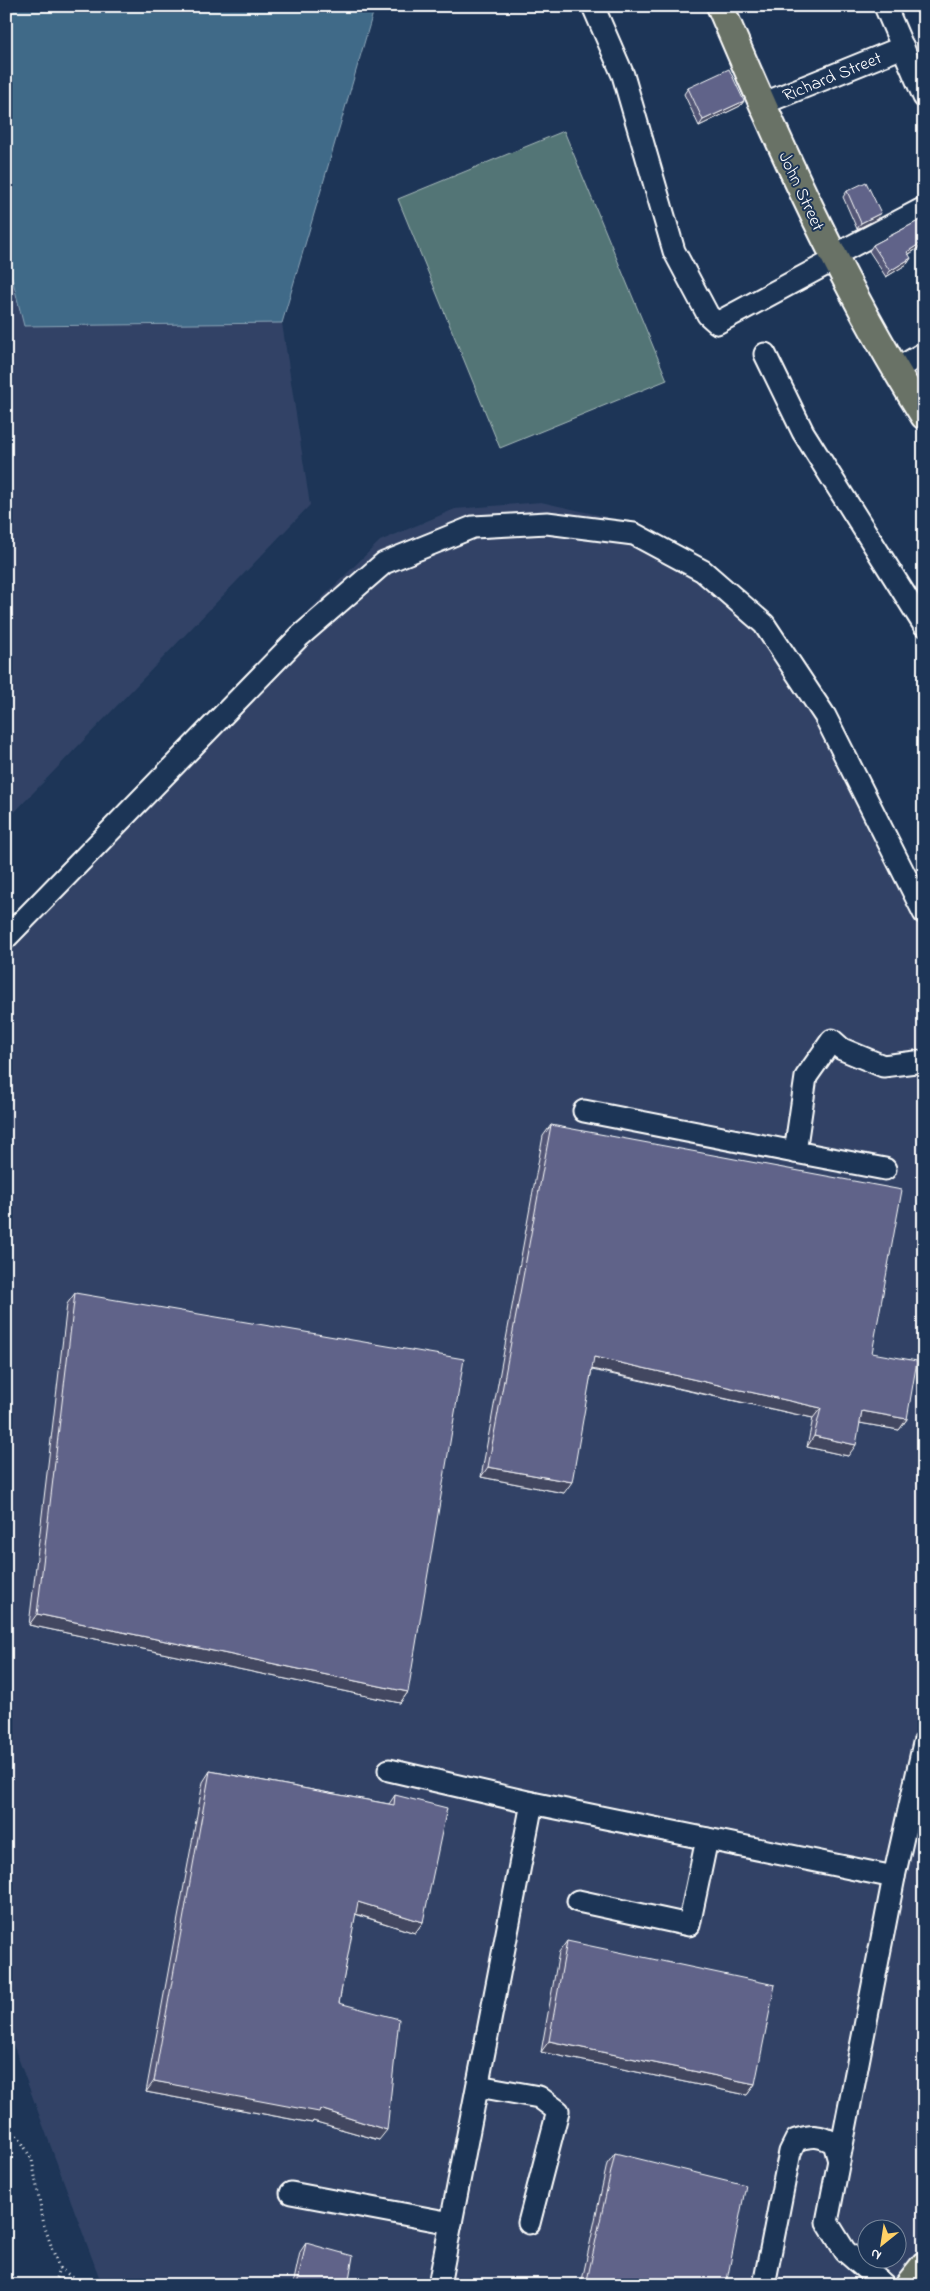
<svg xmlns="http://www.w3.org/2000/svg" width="930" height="2291" viewBox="0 0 930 2291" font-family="'Indie Flower',sans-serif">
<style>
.built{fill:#314366;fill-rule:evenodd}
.green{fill:#527576;stroke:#a8baba}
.water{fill:#416a88;stroke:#8da6b8}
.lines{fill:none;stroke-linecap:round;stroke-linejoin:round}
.minor-casing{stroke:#fff;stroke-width:25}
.major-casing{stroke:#fff;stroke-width:30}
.path{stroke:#fff;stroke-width:3;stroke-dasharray:1 4;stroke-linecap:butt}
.minor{stroke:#1d3557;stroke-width:21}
.major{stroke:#697266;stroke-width:26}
.wall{fill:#535676;stroke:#fff}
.shaded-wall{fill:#434660;stroke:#fff}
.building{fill:#606489;stroke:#fff}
.labels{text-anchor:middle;stroke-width:4;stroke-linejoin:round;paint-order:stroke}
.street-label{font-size:18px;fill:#fff;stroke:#1d3557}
</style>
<rect width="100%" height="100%" fill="#1d3557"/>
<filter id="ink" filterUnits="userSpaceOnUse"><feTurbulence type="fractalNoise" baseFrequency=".02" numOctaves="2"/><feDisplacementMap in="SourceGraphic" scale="10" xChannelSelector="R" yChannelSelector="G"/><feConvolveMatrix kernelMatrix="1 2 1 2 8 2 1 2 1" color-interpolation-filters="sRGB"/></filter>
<g filter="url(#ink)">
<g class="built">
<path d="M6,254l18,72 258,-3 28,182 -304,316z"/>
<path d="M541,502l66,15 86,38 65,51 166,291v1348l-32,40h-790l-96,-260v-1095l46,-54 234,-243 94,-92 75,-32zM868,2228h30v30h-30z"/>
</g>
<path class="green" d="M564,131l103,249 -167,68 -102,-249z"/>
<path class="water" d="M6,6h369l-93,317 -258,3 -18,-72z"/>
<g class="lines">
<g class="minor-casing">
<g id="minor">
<path d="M593,6l30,69 51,176 34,64 9,8 117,-63"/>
<path d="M885,6l39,91"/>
<path d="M762,104l141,-57"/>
<path d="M833,256l91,-48"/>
<path d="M765,354l38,78 121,193"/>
<path d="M895,370l29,-17"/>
<path d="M6,938l294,-302 84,-73 89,-36 74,-4 87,11 69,37 61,53 61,92 99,197"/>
<path d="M584,1111l211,41 11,-75 26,-37 10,9 41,17 41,-5"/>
<path d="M795,1152l90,17"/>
<path d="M389,1770l143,33 362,74"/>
<path d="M578,1901l111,24 18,-86"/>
<path d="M478,2086l61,11 19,14 -29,112"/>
<path d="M291,2193l160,30"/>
<path d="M439,2285l93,-482"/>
<path d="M764,2285l26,-133 6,-12c16,-5 24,-5 38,3l5,18"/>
<path d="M884,2285l-39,-34 -18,-29 67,-345 30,-134"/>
</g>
</g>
<g class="major-casing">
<g id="major">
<path d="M720,6c60,141 122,280 204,410"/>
<path d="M908,2285l16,-20"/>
</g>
</g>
<g class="path">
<path d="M6,2125l14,14 12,21 12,65 15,43 -5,17"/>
<path d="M59,2268l25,17"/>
</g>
<use href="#minor" class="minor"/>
<use href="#major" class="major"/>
</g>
<g class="wall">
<path d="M688,88l56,13 -4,5 -41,20 -15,-32z"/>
<path d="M847,191l30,28 -20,10 -14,-32z"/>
<path d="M924,218v26l-16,11 3,3 -4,6 -21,13 -17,-26 4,-6z"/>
<path d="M551,1125l321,228 35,66 -8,11 -39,-7 -12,33 -41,-9 6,-29 -221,-48 -28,123 -83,-16 62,-341z"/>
<path d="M75,1293l333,399 -8,11 -371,-78 38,-321z"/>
<path d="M210,1771l179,33 6,-9 28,127 -8,11 -60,-19 -16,89 40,137 -66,-19 -1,2 -166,-31 57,-310z"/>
<path d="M567,1941l188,143 -8,11 -206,-43 18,-100z"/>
<path d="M615,2153l111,132h-145l26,-121z"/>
<path d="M306,2243l42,42h-55l7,-33z"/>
</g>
<g class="shaded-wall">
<path d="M744,101l-4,5 -41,20 4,-6z"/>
<path d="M881,213l-4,6 -20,10 4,-6z"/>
<path d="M924,241v3l-21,14 4,-6z"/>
<path d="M911,258l-4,6 -21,13 4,-6z"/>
<path d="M594,1357l227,51 -8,10 -226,-50z"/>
<path d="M862,1411l45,8 -8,11 -45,-8z"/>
<path d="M814,1436l42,9 -8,11 -41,-9z"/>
<path d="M488,1467l84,15 -8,11 -83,-16z"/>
<path d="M37,1614l371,78 -8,11 -371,-78z"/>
<path d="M358,1902l65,20 -8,11 -65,-21z"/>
<path d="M549,2041l206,43 -8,11 -206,-43z"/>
<path d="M154,2081l166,28 67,21 -8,10 -66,-19 -1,2 -166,-31z"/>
</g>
<g class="building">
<path d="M729,69l15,32 -41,19 -15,-32z"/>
<path d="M866,182l15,31 -20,10 -14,-32z"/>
<path d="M924,218v23l-17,11 4,6 -21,13 -17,-26z"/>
<path d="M551,1125l351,65 -30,163 45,8 -10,58 -45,-8 -6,34 -42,-9 7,-28 -227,-51 -22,125 -84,-15z"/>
<path d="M75,1293l389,66 -56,333 -371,-78z"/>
<path d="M210,1771l184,34 1,-10 52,13 -24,114 -65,-20 -19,101 60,16 -12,111 -67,-21 -1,3 -165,-31z"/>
<path d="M567,1941l208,44 -20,99 -206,-43z"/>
<path d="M615,2153l131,32 -20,100h-140z"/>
<path d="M306,2243l47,13 -5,29h-51z"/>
</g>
</g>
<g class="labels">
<g class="street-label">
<text transform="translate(832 76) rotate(-22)" y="6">Richard Street</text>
<text transform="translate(802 191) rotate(65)" y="6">John Street</text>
</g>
</g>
<rect width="930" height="2291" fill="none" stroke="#1d3557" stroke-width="25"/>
<rect x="12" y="12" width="905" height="2266" fill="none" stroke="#fff" stroke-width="2" filter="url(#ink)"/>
<g transform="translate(882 2244) rotate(210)"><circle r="24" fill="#1d3557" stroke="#77869a"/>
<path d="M0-4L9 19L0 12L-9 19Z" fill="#ffd166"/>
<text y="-8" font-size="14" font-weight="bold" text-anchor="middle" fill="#ffffff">N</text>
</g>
</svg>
